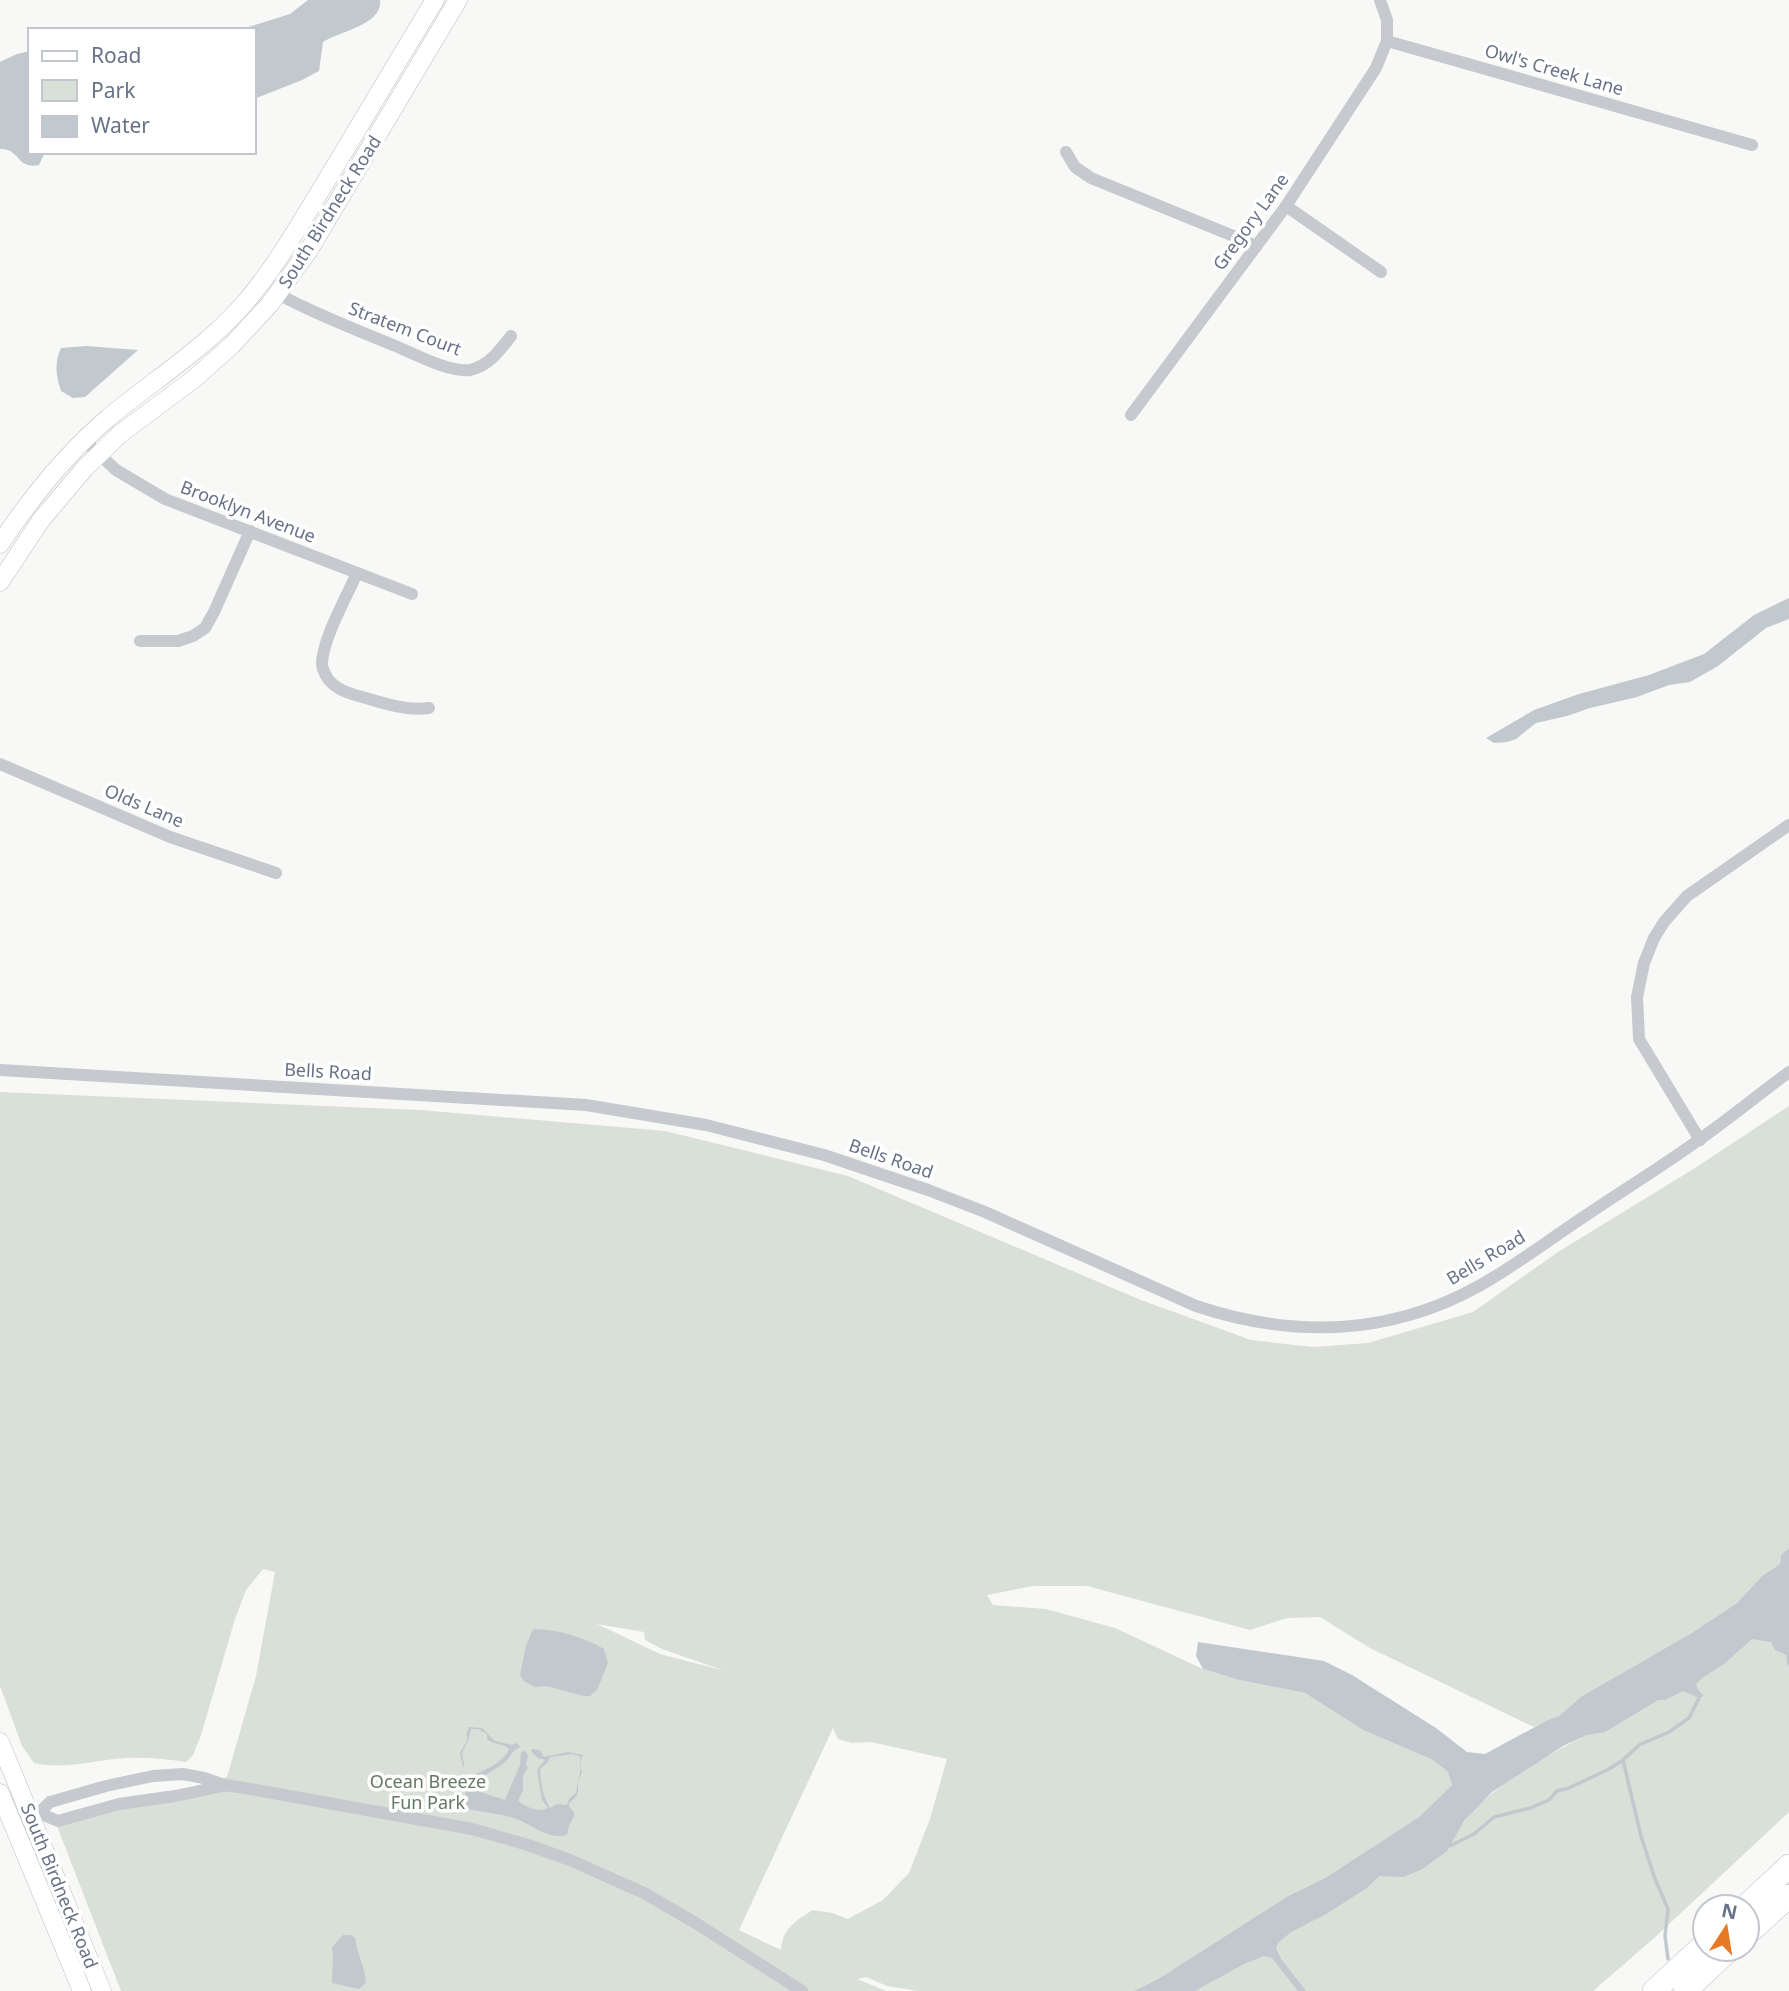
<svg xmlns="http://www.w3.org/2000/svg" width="1789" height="1991" viewBox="0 0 1789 1991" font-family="'Noto Sans',sans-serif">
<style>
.green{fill:#d8e0d7;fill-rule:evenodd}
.water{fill:#c1c8ce;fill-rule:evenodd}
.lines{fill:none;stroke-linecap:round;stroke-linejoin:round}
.stream{stroke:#c1c8ce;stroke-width:3.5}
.secondary-casing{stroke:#b8bcc2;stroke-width:19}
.highway-casing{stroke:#b9bbbf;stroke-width:24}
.street{stroke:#c6c9cd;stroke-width:12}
.secondary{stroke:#fff;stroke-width:18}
.highway{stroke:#fff;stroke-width:23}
.labels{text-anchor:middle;stroke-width:7;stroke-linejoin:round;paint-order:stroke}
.street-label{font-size:18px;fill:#677287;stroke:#fff}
.park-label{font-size:18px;fill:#627962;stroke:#fff}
</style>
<rect width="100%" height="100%" fill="#f8f8f6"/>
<g class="green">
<path d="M0,1092l420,18 245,21 183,45 293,124 110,40 62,7 55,-4 105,-31 85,-60 137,-84 94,-62v442l-8,7 -1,9 -18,12 -25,27 -47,31 -108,62 -23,20 -25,11 -164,-79 -50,-31 -33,1 -37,12 -163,-44h-54l-46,9 6,10 53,4 69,19 88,41 36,11 66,13 58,37 70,30 15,12 4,13 -33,32 -94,61 -37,18 -130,83 -24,12h-216l-31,-5 -21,-9 -9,2 29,12h-765l-64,-165 170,-49 29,-101 19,-104 -12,-3 -17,21 -11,29 -34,116 -8,20 -7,7c-20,-3 -40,-5 -60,-4 -34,2 -57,12 -92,5l-12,-17 -22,-60zM597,1624l47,8 1,8 17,9 63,22 -65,-17zM833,1728l5,11 14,4 19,-1 76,17 -17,60 -21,54 -26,27 -35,19 -16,-6 -19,-3c-18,11 -30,18 -32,40l-42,-20z"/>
<path d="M1789,1584v228l-136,127 -60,52h-411l277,-162c22,-37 89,-75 128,-94z"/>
</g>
<g class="water">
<path d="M308,0h72c3,25 -41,31 -57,42l-4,29 -17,9 -48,19v-69h-15l51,-16z"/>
<path d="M30,51v101h15l-6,13c-22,5 -19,-17 -39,-16v-87l17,-8z"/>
<path d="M86,346l52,4 -53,47 -12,1 -12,-7c-5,-15 -7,-28 0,-43z"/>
<path d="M1789,598v21l-23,9 -48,38 -28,16 -21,3 -32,12 -47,11 -23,8 -31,7 -20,16 -9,3 -13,1 -8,-5 48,-28 45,-16 70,-19 55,-21 50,-39z"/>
<path d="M1789,1548v108l-14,-6 -4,-8 -19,-3 -28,25 -22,14 -6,6 2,6 6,6 -5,2 -16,-7 -18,9h-7l-53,32 -18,3 -24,11 -71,46 -28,29 -17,30 -26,19 -18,7 -24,-1 -12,12 -41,26 -35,18 -13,11 -2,5 5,11 25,32h-8l-26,-33 -8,-2 -20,8 -49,27h-61l24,-12 130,-83 37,-18 94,-61 33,-32 -4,-13 -15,-12 -70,-30 -58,-37 -66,-13 -36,-11 -7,-13 2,-14 126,19 28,14 84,53 31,24 18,2 61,-33 13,-5 23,-20 108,-62 47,-31 25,-27 18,-12 1,-9z"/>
<path d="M535,1629c24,1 49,8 69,20l4,14 -11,27 -7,6h-6l-38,-10 -11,1 -11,-6 -4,-6 6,-29 6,-15z"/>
<path d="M469,1727l13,1 13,13 17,4 5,-2 3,4c-8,4 -8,6 -12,12 -8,9 -31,21 -42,24l2,5 37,12 15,-35 1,-13 4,-1 3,4 -2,10 2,2 -5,9v14l-5,11c8,6 20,12 30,7l-6,-8 -5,-30 8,-10 -7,-2 -7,-7 1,-2 8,1 4,7 24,-5 15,3 -3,7 2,10 -4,10v9l-2,6 -7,6v4l5,5v4l-5,10 -2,9c-20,5 -35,-11 -53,-17 -17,-5 -34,-6 -51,-10l-1,-3 4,-14 -6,-16 3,-8 -3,-14 7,-12v-8zM471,1729h7l9,5v5c6,6 17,4 22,10 -4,14 -32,24 -44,31l-4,-7 3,-8 -2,-12 6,-12zM573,1754l8,3c-3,6 1,9 -1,15 -1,7 -3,13 -4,21l-7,6 -2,6 -10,-1 -7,4c-8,-12 -9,-26 -10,-39l8,-7 2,-5z"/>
<path d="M343,1935h8l4,3c2,16 10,29 11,45l-7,6 -27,-6c0,-12 2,-25 0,-36z"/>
</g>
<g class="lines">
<g class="stream">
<path d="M1788,1655l1,9"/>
<path d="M1450,1846l24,-12 20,-17 36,-9 19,-8 8,-9 12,-3 40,-19 14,-9"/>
<path d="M1668,1959l-3,-23 3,-27 -13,-30 -14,-43 -18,-76 16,-15 30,-13 20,-14 10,-20"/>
</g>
<g class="secondary-casing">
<g id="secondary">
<path d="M0,544c30,-45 66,-90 107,-125 45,-38 96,-69 135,-113 33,-37 57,-81 83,-123 37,-61 73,-123 110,-183"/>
<path d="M0,582l41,-62 44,-52 35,-34 75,-56 37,-33 38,-41 39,-54 149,-250"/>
<path d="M0,1742l102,249"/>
<path d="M0,1793l82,198"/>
</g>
</g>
<g class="highway-casing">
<g id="highway">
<path d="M1745,1907l44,-41"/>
<path d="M1747,1934l42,-38"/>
<path d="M1654,1991l51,-47"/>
<path d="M1685,1991l45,-42"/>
</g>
</g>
<g class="street">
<path d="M1380,0l7,20v21l365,104"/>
<path d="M1066,152l9,15 16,11 157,64 8,5"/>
<path d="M1286,206l95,66"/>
<path d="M278,294c37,20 76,35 115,51 20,8 56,28 77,25 19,-4 30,-20 41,-34"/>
<path d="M1131,415l155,-209 90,-138 11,-27"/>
<path d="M84,440l32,30 49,29 247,95"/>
<path d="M357,573c-10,23 -35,67 -35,91 0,5 3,10 6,15 9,12 24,15 38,19 20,6 42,13 63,10"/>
<path d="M140,641h38l15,-5 12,-8 9,-16 36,-81"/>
<path d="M0,764l170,73 106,36"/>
<path d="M0,1070l586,35 120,20 118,30 104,35 57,22 211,94c96,32 193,30 283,-20 36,-20 71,-47 106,-70 38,-26 78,-50 115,-77 30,-21 59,-45 89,-67"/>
<path d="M1700,1140l-61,-101 -2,-42 7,-34 10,-25 10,-16 23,-26 102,-71"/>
<path d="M39,1813l19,8 61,-17 56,-8 48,-10"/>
<path d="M12,1822l27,-9 11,-11 56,-16 47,-10 30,-2 21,4 20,7 21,3 227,41 56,16 42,15 74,33 50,29 108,69"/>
</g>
<use href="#secondary" class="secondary"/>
<use href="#highway" class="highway"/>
</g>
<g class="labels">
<g class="street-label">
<text transform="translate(1554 70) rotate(16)" y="6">Owl's Creek Lane</text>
<text transform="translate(330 212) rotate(-58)" y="6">South Birdneck Road</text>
<text transform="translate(1251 222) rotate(-54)" y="6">Gregory Lane</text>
<text transform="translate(405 329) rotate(21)" y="6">Stratem Court</text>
<text transform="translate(248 512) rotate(21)" y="6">Brooklyn Avenue</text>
<text transform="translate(144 806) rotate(23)" y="6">Olds Lane</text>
<text transform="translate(328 1072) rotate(3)" y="6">Bells Road</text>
<text transform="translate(891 1159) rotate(19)" y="6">Bells Road</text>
<text transform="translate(1486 1258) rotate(-31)" y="6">Bells Road</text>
<text transform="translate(59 1886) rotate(68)" y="6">South Birdneck Road</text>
</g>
<g class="park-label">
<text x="428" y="1788">Ocean Breeze<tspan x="428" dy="21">Fun Park</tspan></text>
</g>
</g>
<rect x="28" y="28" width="228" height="126" fill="#ffffff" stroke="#c2c7cf" stroke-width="2"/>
<rect x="42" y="51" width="35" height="10" fill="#ffffff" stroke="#c2c7cf" stroke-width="2"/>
<text x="91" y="63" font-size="21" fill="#677287">Road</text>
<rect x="42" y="80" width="35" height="21" fill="#d8e0d7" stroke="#c2c7cf" stroke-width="2"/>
<text x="91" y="98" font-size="21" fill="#677287">Park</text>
<rect x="42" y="116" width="35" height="21" fill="#c1c8ce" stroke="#c2c7cf" stroke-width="2"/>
<text x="91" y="133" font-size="21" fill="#677287">Water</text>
<g transform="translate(1726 1928) rotate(12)"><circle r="33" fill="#ffffff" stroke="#c2c7cf" stroke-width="2"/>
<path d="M0-5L12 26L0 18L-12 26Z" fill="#e87a26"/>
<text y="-10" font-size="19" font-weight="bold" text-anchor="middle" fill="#677287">N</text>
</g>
</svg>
